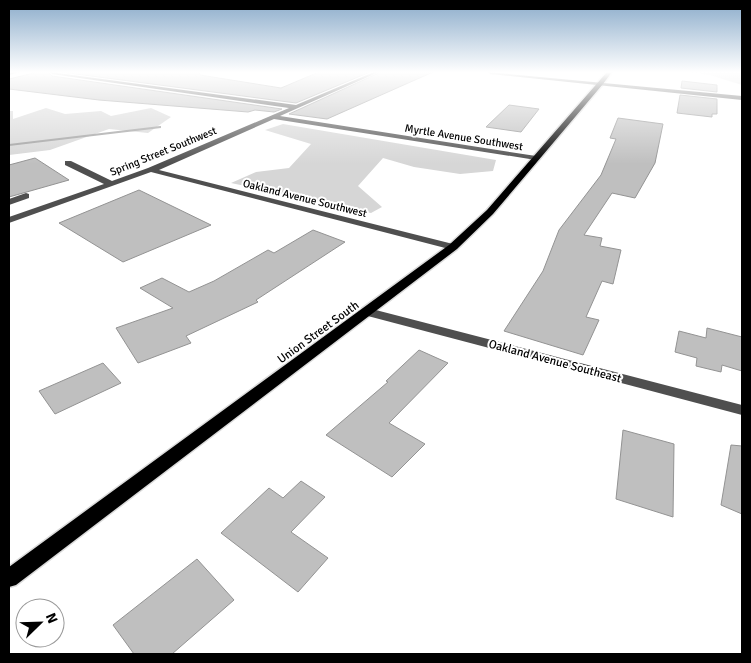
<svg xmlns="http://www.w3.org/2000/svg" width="751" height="663" viewBox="0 0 751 663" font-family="Signika,sans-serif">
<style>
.green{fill:#d6d6d6}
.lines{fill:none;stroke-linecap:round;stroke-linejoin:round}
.stream{fill:#9d9d9d;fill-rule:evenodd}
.building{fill:#bfbfbf;stroke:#939393}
.major-casing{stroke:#dbdbdb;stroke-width:3}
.minor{fill:#4f4f4f;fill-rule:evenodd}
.major{fill:#000;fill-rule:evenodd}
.labels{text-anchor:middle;stroke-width:4;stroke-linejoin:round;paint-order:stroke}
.far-street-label{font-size:11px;fill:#000;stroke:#fff}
.street-label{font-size:12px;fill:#000;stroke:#fff}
</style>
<rect width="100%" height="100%" fill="#fff"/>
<g class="green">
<path d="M688,72h54v13l-32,-10z"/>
<path d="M46,108l19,6 36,-3 10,5 40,-8 20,9 -23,16 -39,-4 -59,21 -41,5v-44h4v8z"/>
<path d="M283,124l213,36 -3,11 -33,3 -46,-7 -31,-9 -25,28 24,21 -11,6 -140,-30 25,-11 33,-4 22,-24 -46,-14z"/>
</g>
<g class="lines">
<path class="stream" d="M160,126h1v2l-152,18v-2z"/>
</g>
<g class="building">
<path d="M38,72h10l4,4 230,33 -8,3 -19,-2 -7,2 -149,-12 -90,-11v-10z"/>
<path d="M61,72h138l1,3 81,13 38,-16h51l-74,31z"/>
<path d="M381,72h52l-106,47 -38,-5z"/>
<path d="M682,81l35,4v7l-36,-4z"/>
<path d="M680,95l37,4v15h-5v3l-35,-4z"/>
<path d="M509,105l30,4 -18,23 -35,-5z"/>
<path d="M618,118l45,6 -8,39 -20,35 -23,-5 -28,42 18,3 -2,8 21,4 -8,34 -11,-3 -16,36 13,3 -16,35 -79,-24 39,-60 16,-41 42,-55 15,-36 -6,-1z"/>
<path d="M35,158l34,22 -60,17v-32z"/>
<path d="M139,190l72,35 -88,37 -64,-39z"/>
<path d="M313,230l32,12 -89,58 2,2 -72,34 5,7 -53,20 -22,-35 57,-20 -33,-20 22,-10 27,14 25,-11 54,-31 6,3z"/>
<path d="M707,328l35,9v34l-20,-6 -1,7 -25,-6 1,-8 -22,-6 4,-21 27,7z"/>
<path d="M419,350l29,13 -59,60 36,21 -33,33 -66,-42 62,-53 -2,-1z"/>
<path d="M103,363l18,20 -66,31 -16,-23z"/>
<path d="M623,430l51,14 -1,73 -57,-18z"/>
<path d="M731,445l11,1v68l-21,-9z"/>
<path d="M301,481l24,16 -34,35 37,26 -30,34 -77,-59 48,-45 14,10z"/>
<path d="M197,559l37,41 -62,54h-38l-21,-29z"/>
</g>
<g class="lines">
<g class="major-casing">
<path id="major" d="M607,72h5l-9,12 -110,130 -36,35 -441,336 -7,2v-20l440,-322 38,-35z"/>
</g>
<g class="minor">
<path d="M9,72h11l-11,3z"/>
<path d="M50,72l246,33 78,-33h5l-99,44 256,40 4,2 -4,2 -262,-41 -115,51 298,75 1,2 -5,3 -302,-78 -142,51v-6l95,-33 -39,-19v-4h6l41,20 36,-13 141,-60 -237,-34z"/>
<path d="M488,72l254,24v4l-252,-26z"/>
<path d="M26,193l3,1v4l-20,7v-6z"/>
<path d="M368,308l374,97v10l-378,-100 -2,-3 2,-3z"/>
</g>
<use href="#major" class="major"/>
</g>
<linearGradient id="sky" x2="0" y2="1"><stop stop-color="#8aabca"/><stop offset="0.44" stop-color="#fff"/><stop offset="1" stop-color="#fff" stop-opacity="0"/></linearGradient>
<rect width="751" height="164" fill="url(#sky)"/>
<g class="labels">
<g class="far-street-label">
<text transform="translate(464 137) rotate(9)" y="4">Myrtle Avenue Southwest</text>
<text transform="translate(163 151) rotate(-22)" y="4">Spring Street Southwest</text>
<text transform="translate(305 198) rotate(14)" y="4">Oakland Avenue Southwest</text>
</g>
<g class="street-label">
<text transform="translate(318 332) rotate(-36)" y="4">Union Street South</text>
<text transform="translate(555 361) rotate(15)" y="4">Oakland Avenue Southeast</text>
</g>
</g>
<rect width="751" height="663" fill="none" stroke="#000000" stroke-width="20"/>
<g transform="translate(40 623) rotate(67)"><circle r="24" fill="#ffffff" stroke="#999999"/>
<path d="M0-4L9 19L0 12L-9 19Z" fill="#000000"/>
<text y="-8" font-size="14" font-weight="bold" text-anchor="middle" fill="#000000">N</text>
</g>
</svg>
